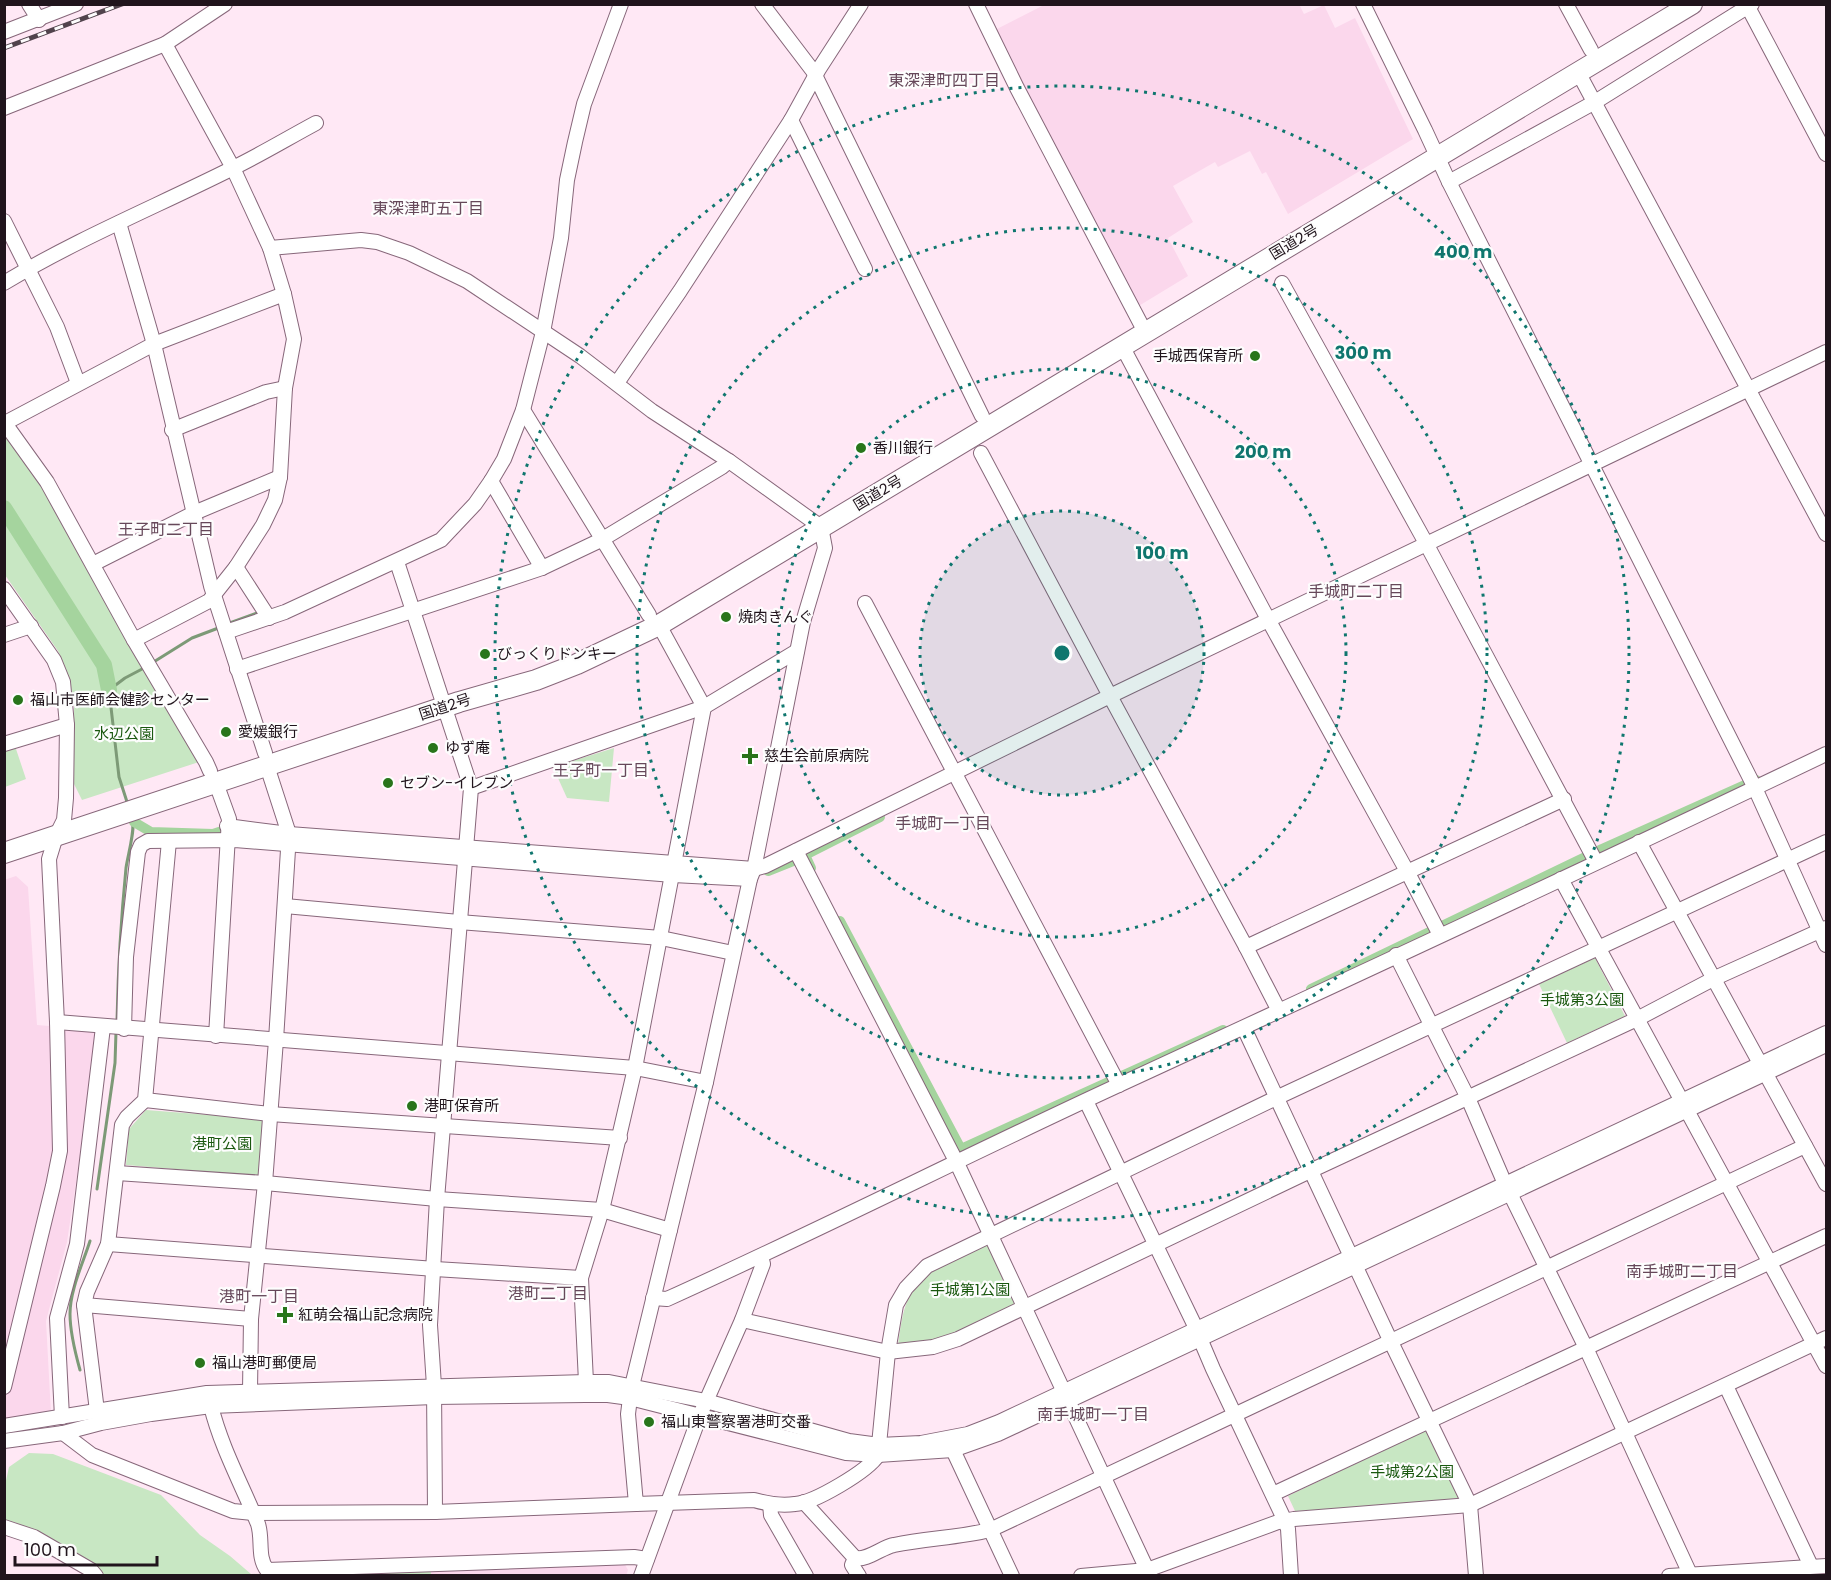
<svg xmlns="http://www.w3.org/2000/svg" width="1831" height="1580" viewBox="0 0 1831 1580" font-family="Poppins,'Noto Sans JP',sans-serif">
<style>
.built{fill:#fbd7ec}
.green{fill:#c8e7c3}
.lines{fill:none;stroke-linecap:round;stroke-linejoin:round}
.stream{stroke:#7d9a77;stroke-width:3}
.canal{stroke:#a5d49e;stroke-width:10}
.river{stroke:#a5d49e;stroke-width:16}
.minor-casing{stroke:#87677a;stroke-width:16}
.highway-casing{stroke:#87677a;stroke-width:22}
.minor{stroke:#fff;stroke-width:14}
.highway{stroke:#fff;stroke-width:20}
.rail-casing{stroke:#51434c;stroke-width:5}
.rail{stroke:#fdfdfd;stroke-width:3;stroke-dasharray:9;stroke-linecap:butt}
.ring{fill:none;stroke:#0f766e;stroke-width:3;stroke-dasharray:3 6}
.poi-dot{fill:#28751b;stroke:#fdfdfd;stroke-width:2}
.labels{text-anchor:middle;stroke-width:4.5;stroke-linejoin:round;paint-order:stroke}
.street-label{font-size:15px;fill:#20141c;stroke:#fdfdfd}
.poi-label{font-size:15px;fill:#20141c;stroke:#fdfdfd;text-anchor:start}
.park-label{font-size:15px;fill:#1a580f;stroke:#fdfdfd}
.neighbourhood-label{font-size:16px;fill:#66485a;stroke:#fdfdfd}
.centre{fill:#0f766e;stroke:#fdfdfd;stroke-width:3}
.ring-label{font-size:18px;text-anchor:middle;font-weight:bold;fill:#0f766e;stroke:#fdfdfd;stroke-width:4.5;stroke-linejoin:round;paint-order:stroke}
</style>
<rect width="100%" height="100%" fill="#ffe8f5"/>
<g class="built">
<path d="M1299,4l5,10 20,-9 11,23 20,-10 58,121 -125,75 -22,-42 -4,2 -12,-23 -32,16 -3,-5 -42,24 20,36 -25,16 20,38 -51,31 -144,-276 51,-26z"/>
<path d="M16,876l12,11 9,138 62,5 -32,212 -21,79 5,93 -47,13v-547z"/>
<path d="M623,1561l5,9 -2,6h-195v-8z"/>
</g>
<g class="green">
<path d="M4,434l42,59 117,210 36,59 -117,38 -8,-16v-77l-4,-26 -12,-30 -53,-76z"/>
<path d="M15,746l11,33 -21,8 -1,-37z"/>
<path d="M614,748l-5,54 -42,-4 -14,-31z"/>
<path d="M1595,958l30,58 -58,27 -28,-59z"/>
<path d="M146,1110l117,9 -5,57 -132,-11 3,-36z"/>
<path d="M989,1244l28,61 -75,35 -44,5c2,-15 4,-32 10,-46 13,-31 53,-43 81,-55z"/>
<path d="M1426,1430l33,68 -65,8 -99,5 -7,-15z"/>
<path d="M29,1453l24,1 108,41 39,40 30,21 21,18 180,-6v7h-326l-62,-40 -29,-13 -9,-1v-36l4,-18z"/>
</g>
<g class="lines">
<g class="stream">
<path d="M227,624l33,-12"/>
<path d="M152,663l40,-25 29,-11"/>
<path d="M128,805l-9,-28 -10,-87 16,-12 19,-10"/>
<path d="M117,1022c1,-52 4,-103 9,-154 2,-14 10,-40 6,-51"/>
<path d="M97,1189l18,-126 1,-31"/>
<path d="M80,1370c-5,-18 -10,-38 -10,-56 0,-24 13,-51 20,-73"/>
</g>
<g class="canal">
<path d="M134,822l17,10 62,2 9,-3 13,2"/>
<path d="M811,868l-6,-13 75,-38"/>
<path d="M768,871l25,-10"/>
<path d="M840,921l121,228 262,-119"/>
<path d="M1311,989l291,-140 154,-69"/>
</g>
<path class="river" d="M4,508l100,157 5,25"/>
<g class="minor-casing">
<g id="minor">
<path d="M29,4l10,16"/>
<path d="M762,4l51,67 169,345"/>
<path d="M976,4l41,84 128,244"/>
<path d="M1363,4l62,126 24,52 306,606 71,157"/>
<path d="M1566,4l25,46"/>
<path d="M1748,7l78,147"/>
<path d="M4,32l72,-28"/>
<path d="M1578,72l248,462"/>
<path d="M4,108l161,-64 60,-40"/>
<path d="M791,120l74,149"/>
<path d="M1449,182l146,-80 157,-98"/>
<path d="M4,221l53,106 21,56"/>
<path d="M119,223l35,121 57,242 54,167"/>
<path d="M270,248l91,-8 16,2 32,11 58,28 113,75 72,55 77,50 92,66 4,21 -22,74 -49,247 -4,10 -44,203 -74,304"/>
<path d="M4,283c73,-44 151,-76 227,-114 29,-14 57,-31 85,-46"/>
<path d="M1282,283l145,262 169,317"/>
<path d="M1122,346l147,275 139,252 32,62"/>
<path d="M617,383l63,-92 111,-171 28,-51 42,-65"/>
<path d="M523,410l126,205"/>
<path d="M4,422l43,60 87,158 72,122 4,9"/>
<path d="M5,423l149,-79 130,-50"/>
<path d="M172,430l94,-38 19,-4"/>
<path d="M981,453l129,243 136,251 33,64"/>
<path d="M491,481l51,87"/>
<path d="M397,562l74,226 -34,411 -7,126 4,61 1,126"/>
<path d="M93,564l101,-51 86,-36"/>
<path d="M236,567l33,51"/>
<path d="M4,589l50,71 9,22 4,43 -1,73 -2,22 -8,16 -7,23 8,163 3,129 -7,35 -49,201"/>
<path d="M865,603l254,482"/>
<path d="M226,632l59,-20 156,-72 34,-36 16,-23 13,-22 19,-49 20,-78 18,-94 6,-58 8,-38 9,-38 37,-100"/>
<path d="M4,635l27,-9"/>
<path d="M134,640l75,-39 27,-34 27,-42 12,-25 5,-23 5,-89 9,-49 -10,-45 -14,-46 -37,-80 -68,-124"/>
<path d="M237,669l305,-101 59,-28 121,-73 7,-6"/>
<path d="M4,744l63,-19"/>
<path d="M471,788l233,-81 93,-56"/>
<path d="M227,826l62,8 465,35 11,-3 345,-170 716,-344"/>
<path d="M1639,842l187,342"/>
<path d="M796,851l160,310 194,415"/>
<path d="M1561,879l265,487"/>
<path d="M285,906l174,16 202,16 72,15"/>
<path d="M1246,947l318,-148"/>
<path d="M1396,955l72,143 34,79 84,171 104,226"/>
<path d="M57,1022l578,46 71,14"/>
<path d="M1244,1028l147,314 79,163 6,71"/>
<path d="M124,1029l2,-72 12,-105 3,-7 7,-4 87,-1 438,35 77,4"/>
<path d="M216,1036l13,-217 -13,-36"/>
<path d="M145,1100l125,14 350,24"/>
<path d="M1086,1101l107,221 20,47 72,152 3,8 3,47"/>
<path d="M117,1173l148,10 172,16 165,11 68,20"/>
<path d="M108,1244l327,25 146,9"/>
<path d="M653,1298l14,1c153,-69 302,-145 454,-215 236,-109 471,-218 705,-330"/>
<path d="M84,1305l167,14"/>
<path d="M742,1320l146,32 45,-5 25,-8 352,-168 327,-152 78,-41 111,-50"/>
<path d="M586,1382l-5,-104 21,-68 33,-142 69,-361 -45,-82"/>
<path d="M1726,1386l85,180"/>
<path d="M250,1391l1,-72 14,-136 11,-143 13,-206 -22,-68"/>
<path d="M630,1398l-2,16 8,90 118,-4c14,4 27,6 41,4 19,-1 73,-33 83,-49l10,-103 8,-47 10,-17 21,-22 349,-168 550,-256"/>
<path d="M211,1406c10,41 31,79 47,118 5,15 -1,33 9,46l367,-13 13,2"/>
<path d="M97,1411l-13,-106 3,-13 21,-48 14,-119 5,-8 18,-17 24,-259"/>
<path d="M62,1417l-5,-99 20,-74 26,-217"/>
<path d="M4,1426l203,-33 379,-11h23l97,19 143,40 30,4 42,-2 47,-9 31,-12 827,-389"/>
<path d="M63,1433l29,22 141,56 20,2 182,-1 201,-8"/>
<path d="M4,1441l59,-8 38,-10 50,-9 60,-8 223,-9 151,-2h23l22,3 216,55 32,2 75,-5 45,-16 828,-389"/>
<path d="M953,1450l59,126"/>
<path d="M1273,1494l553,-258"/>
<path d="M804,1502l51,56 -3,7 7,11"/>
<path d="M770,1504l1,11 35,61"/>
<path d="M4,1527l30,10 57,33 5,6"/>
<path d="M855,1558c12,3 27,-11 39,-13 32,-7 64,-7 96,-15l815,-384"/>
<path d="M641,1576l59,-161 42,-95 21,-56 -2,-8"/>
<path d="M1081,1576l66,-6 131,-48 16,-3 176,-14 356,-167"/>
<path d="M1669,1576l157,-10"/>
</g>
</g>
<g class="highway-casing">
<path id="highway" d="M4,853l455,-151 77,-22 41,-16 82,-39 1033,-621"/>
</g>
<use href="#minor" class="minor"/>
<use href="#highway" class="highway"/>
<g class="rail-casing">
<path id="rail" d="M4,48l118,-44"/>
</g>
<use href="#rail" class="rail"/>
</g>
<circle cx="1062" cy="653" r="142" fill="#0f766e" fill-opacity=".12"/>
<g class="ring">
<circle cx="1062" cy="653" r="142"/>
<circle cx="1062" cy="653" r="284"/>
<circle cx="1062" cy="653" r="425"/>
<circle cx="1062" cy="653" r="567"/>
</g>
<g class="poi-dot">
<circle cx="1255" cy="356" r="6"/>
<circle cx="861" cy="448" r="6"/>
<circle cx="726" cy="617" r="6"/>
<circle cx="485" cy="654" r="6"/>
<circle cx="18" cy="700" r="6"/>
<circle cx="226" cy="732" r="6"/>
<circle cx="433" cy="748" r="6"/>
<path d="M747 747h6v6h6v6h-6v6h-6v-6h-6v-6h6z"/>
<circle cx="388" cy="783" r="6"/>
<circle cx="412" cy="1106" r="6"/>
<path d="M282 1306h6v6h6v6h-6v6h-6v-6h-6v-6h6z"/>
<circle cx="200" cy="1363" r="6"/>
<circle cx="649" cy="1422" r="6"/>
</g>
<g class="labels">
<g class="street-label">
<text transform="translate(1294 242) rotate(-31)" y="5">国道2号</text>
<text transform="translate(878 493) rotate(-31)" y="5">国道2号</text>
<text transform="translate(445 707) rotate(-18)" y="5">国道2号</text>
</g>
<g class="poi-label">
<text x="1243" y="361" text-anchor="end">手城西保育所</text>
<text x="873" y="453">香川銀行</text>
<text x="738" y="622">焼肉きんぐ</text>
<text x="497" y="659">びっくりドンキー</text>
<text x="30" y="705">福山市医師会健診センター</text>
<text x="238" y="737">愛媛銀行</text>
<text x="445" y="753">ゆず庵</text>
<text x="764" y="761">慈生会前原病院</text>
<text x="400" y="788">セブン-イレブン</text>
<text x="424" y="1111">港町保育所</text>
<text x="298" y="1320">紅萌会福山記念病院</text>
<text x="212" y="1368">福山港町郵便局</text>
<text x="661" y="1427">福山東警察署港町交番</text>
</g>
<g class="park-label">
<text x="124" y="739">水辺公園</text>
<text x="1582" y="1005">手城第3公園</text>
<text x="222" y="1149">港町公園</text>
<text x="970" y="1295">手城第1公園</text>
<text x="1412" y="1477">手城第2公園</text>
</g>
<g class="neighbourhood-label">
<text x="944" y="86">東深津町四丁目</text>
<text x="428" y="214">東深津町五丁目</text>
<text x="166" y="535">王子町二丁目</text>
<text x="1356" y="597">手城町二丁目</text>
<text x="601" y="776">王子町一丁目</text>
<text x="943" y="829">手城町一丁目</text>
<text x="1682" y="1277">南手城町二丁目</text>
<text x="548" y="1299">港町二丁目</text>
<text x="259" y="1302">港町一丁目</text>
<text x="1093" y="1420">南手城町一丁目</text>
</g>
</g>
<circle cx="1062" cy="653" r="9" class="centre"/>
<g class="ring-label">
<text x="1463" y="258">400 m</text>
<text x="1363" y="359">300 m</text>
<text x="1263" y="458">200 m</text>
<text x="1162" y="559">100 m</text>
</g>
<rect width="1831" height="1580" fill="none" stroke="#20141c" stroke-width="12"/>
<path d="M15 1556v9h142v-9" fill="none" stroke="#20141c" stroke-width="3"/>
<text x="24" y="1556" font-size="18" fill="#20141c" stroke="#fdfdfd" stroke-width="4.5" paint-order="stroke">100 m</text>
</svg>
